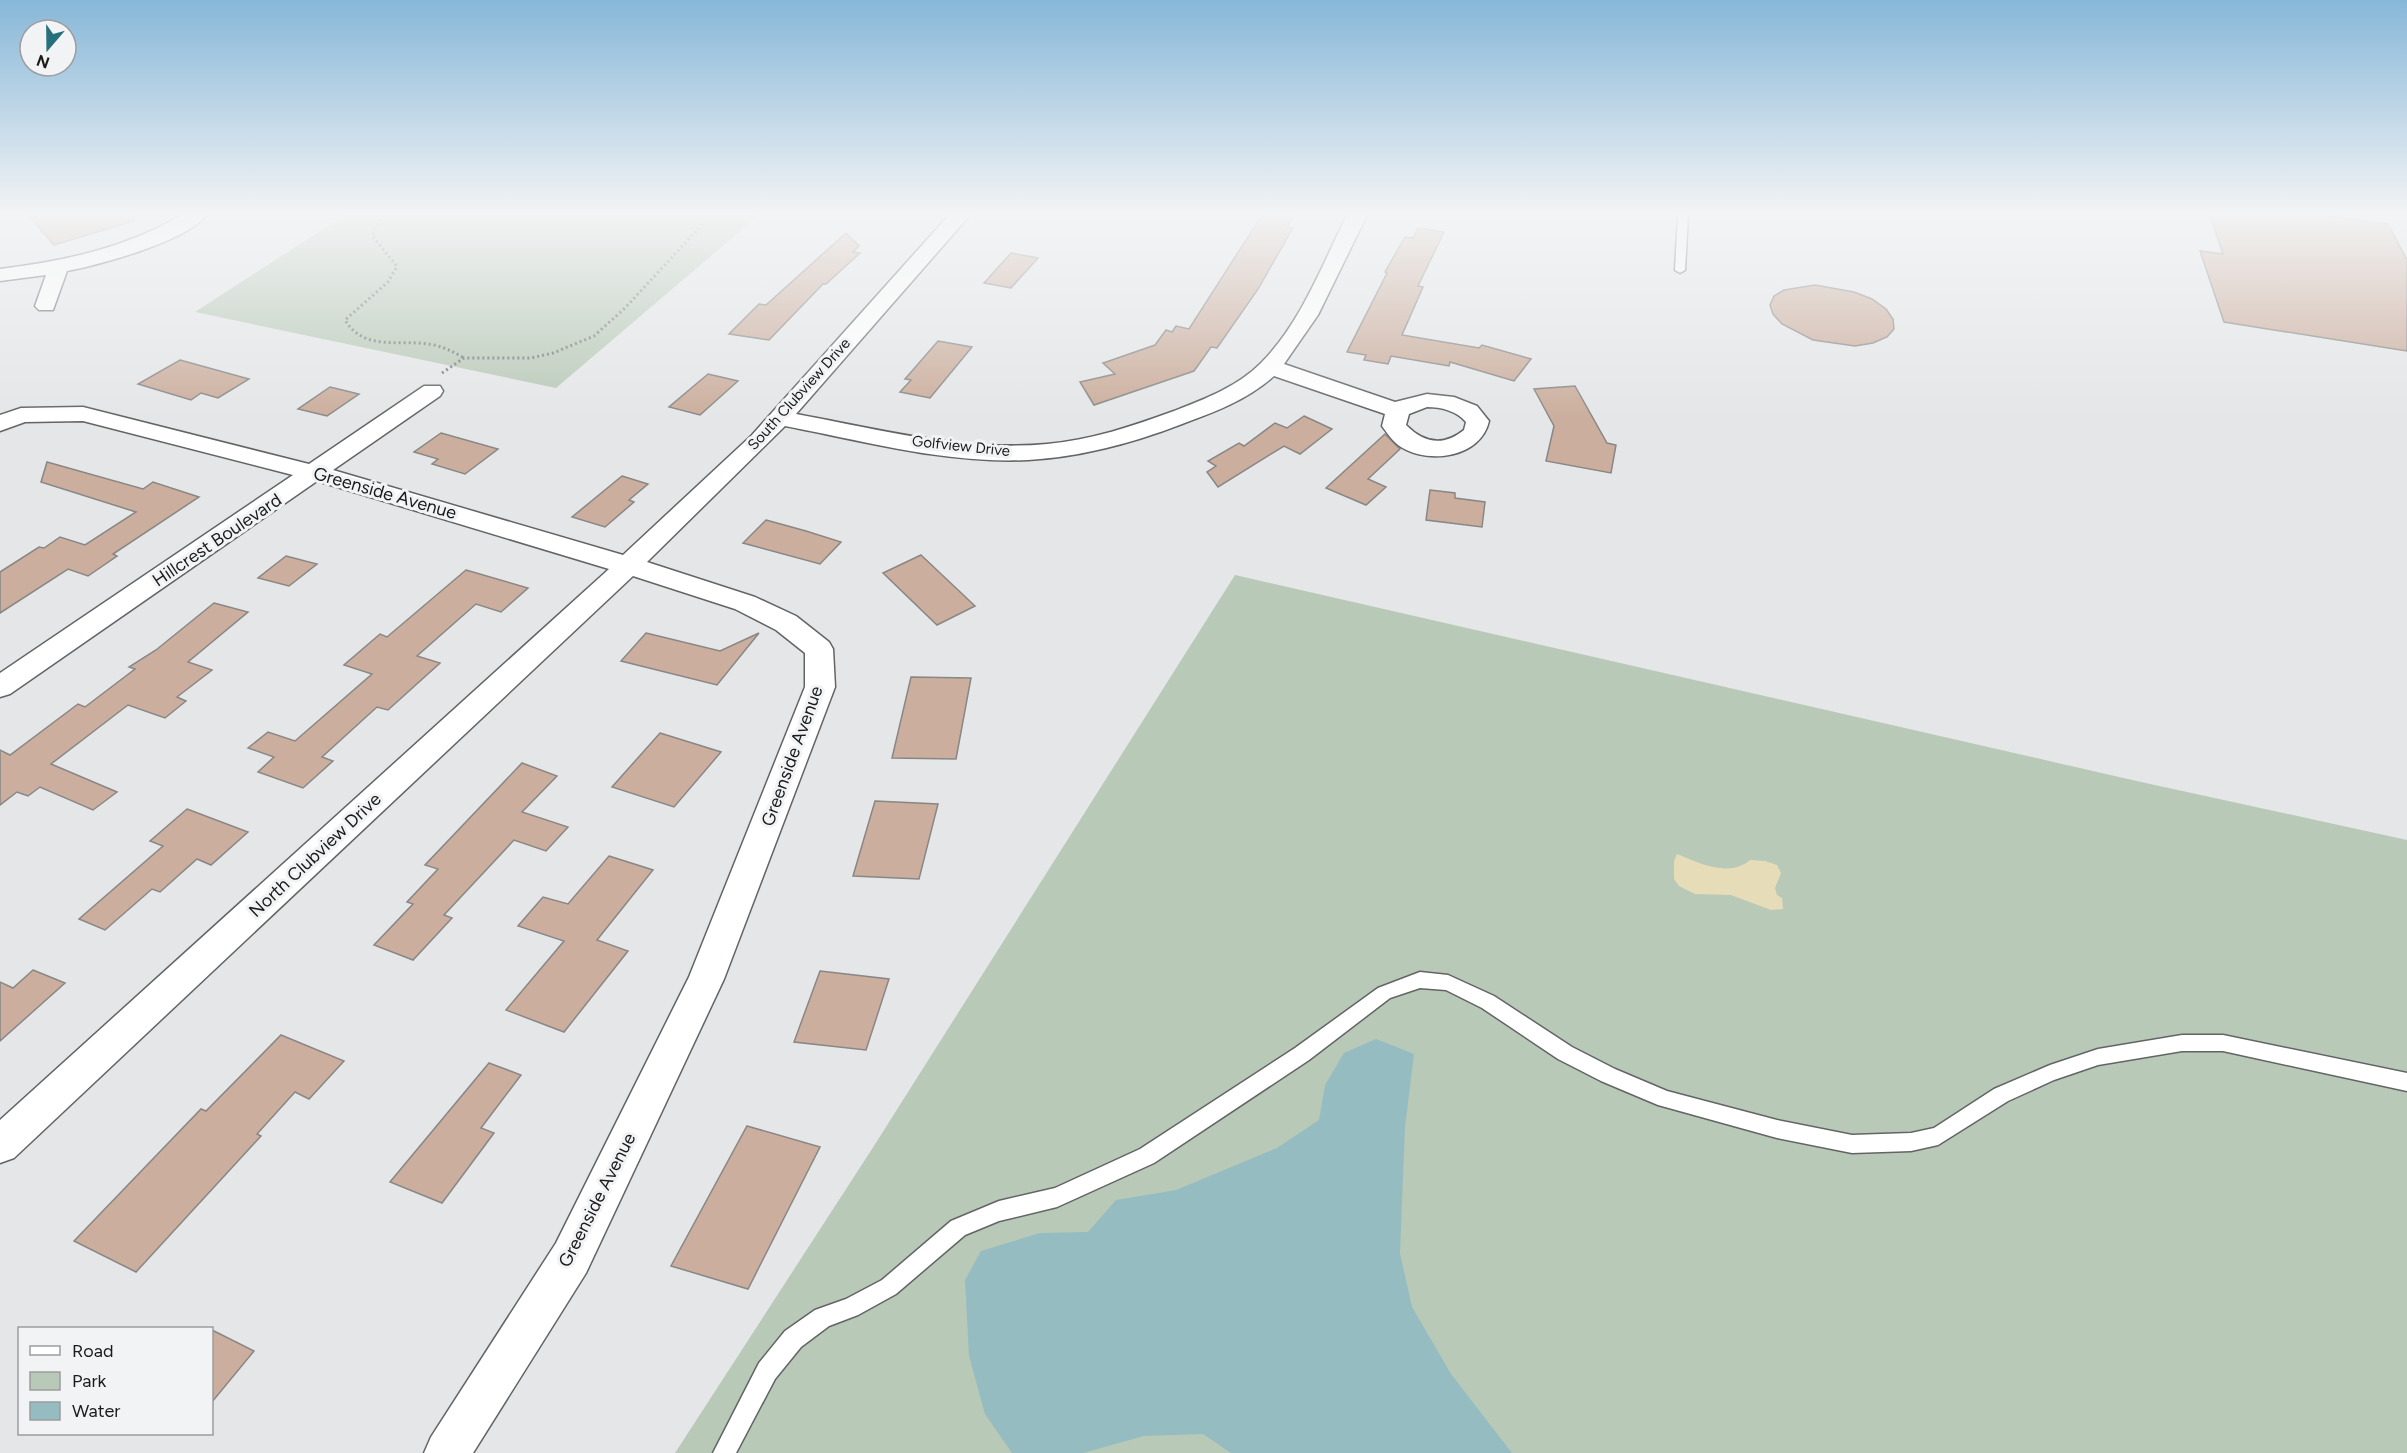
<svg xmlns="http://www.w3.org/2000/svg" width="2407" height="1453" viewBox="0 0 2407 1453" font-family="Figtree,sans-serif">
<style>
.green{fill:#b8c9b7}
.sand{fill:#e6ddb8}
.water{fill:#95bcc0}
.building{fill:#cbae9d;stroke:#898786;stroke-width:1.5}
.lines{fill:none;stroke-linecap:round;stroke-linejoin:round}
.lane-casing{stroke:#626465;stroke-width:3}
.street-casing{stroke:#626465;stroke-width:3}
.path{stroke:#79797b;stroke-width:3;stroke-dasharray:2 3;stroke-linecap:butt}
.lane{fill:#fff;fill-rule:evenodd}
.street{fill:#fff;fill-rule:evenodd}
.labels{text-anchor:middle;stroke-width:6;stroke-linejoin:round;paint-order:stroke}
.far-street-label{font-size:15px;fill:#1b1b1c;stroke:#f2f3f5}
.street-label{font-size:18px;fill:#1b1b1c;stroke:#f2f3f5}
</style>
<rect width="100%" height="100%" fill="#e5e6e8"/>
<g class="green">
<path d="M345,215h414l-203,173 -361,-76z"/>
<path d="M1235,575l906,207 266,58v613h-1732l197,-304z"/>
</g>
<path class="sand" d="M1677,854c22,9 52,24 73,6l15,1 12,4 4,8 -6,15 2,7 5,3 1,11 -12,1 -40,-15 -36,-1 -16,-8 -5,-7v-18z"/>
<path class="water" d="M1376,1039l38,15 -9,73 -5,126 12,54 39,67 61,79h-281l-28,-19 -59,2 -61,17h-71l-27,-39 -16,-58 -4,-76 16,-29 59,-18 48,-1 28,-32 60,-10 101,-42 42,-28 6,-35 19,-32z"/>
<g class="building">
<path d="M28,215h105l1,6 -80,24z"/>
<path d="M1262,215h32l-7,13h6l-35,61 -41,59 -6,-1 -17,24 -100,34 -14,-23 35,-8 -12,-11 52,-18 11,-15 6,2 4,-6 13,3z"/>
<path d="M2210,215h111l67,9 19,36v91l-183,-29 -24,-71 23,3z"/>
<path d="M1418,228l26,4 -26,54 5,1 -21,48 77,13 3,-3 49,14 -17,22 -64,-19 -1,4 -58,-10 -3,8 -24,-4 2,-5 -19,-3 40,-79 -2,-1 20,-35 8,1z"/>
<path d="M846,233l13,13 -6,6 7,1 -34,31h-3l-54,56 -40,-6 30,-30 7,1z"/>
<path d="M1011,253l27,5 -27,30 -27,-5z"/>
<path d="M1815,285l39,7 18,7 14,10 7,10 1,10 -7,8 -14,6 -18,3 -42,-6 -31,-16 -9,-10 -3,-9 4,-9 10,-6z"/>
<path d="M938,341l34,6 -42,51 -30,-6 11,-12 -6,-1z"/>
<path d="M180,360l69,19 -31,19 -17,-5 -10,7 -53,-16z"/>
<path d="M708,374l30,7 -38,34 -31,-8z"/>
<path d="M1575,386l32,57 9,2 -5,28 -65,-12 8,-35 -20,-37z"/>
<path d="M330,387l29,7 -32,22 -29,-7z"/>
<path d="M1304,416l28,13 -32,25 -16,-8 -66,41 -11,-15 9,-6 -8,-5 31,-18 5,3 31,-23 12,5z"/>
<path d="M441,433l57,16 -33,25 -33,-10 6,-5 -24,-7z"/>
<path d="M1385,434l15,15 -32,30 18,8 -20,18 -40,-17z"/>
<path d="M47,462l96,27 10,-7 46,15 -86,57 4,2 -29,20 -20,-7 -68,44v-41l39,-25 5,1 16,-11 25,8 51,-33 -95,-30z"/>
<path d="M622,476l26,8 -19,16 5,2 -29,25 -33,-10z"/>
<path d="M1430,490l25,3v5l30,4 -3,25 -56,-7z"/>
<path d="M766,520l40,11 35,11 -21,22 -77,-21z"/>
<path d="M921,555l54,51 -38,19 -54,-52z"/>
<path d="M286,556l31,8 -28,22 -31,-8z"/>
<path d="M466,570l62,18 -27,24 -25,-8 -59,52 23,7 -52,47 -11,-3 -55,50 11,4 -30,27 -45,-16 16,-15 -26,-9 20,-16 27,9 77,-67 -28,-9 36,-31 7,3z"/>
<path d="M214,603l34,9 -60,50 24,8 -35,27 9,4 -21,17 -37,-13 -77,59 66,28 -24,18 -53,-23 -12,9 -11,-4 -17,13v-55l10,5 68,-51 7,3 50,-38 -6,-2 27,-17z"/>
<path d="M646,633l74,18 39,-18 -42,52 -96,-24z"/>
<path d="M911,677l60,1 -15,81 -64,-1z"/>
<path d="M660,733l61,19 -47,55 -62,-20z"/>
<path d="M522,763l35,13 -35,36 46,15 -22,24 -32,-11 -70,75 8,3 -39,42 -39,-15 39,-41 -6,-2 31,-33 -13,-4z"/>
<path d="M875,801l63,3 -19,75 -66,-3z"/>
<path d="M187,809l61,23 -37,33 -14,-6 -37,33 -8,-3 -47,41 -26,-11 84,-73 -13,-5z"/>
<path d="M609,856l44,14 -56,70 31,11 -64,81 -58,-22 58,-69 -46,-15 25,-29 25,7z"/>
<path d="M33,970l32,13 -65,58v-59l13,6z"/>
<path d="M820,971l69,8 -23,71 -72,-8z"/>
<path d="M281,1035l63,26 -35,38 -14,-7 -38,42 4,2 -125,136 -62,-31 127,-132 5,2z"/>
<path d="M489,1063l32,12 -40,53 13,5 -52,70 -52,-21z"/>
<path d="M747,1126l73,21 -72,142 -77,-23z"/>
<path d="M212,1330l42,21 -42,51z"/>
</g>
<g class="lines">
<g class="lane-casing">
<g id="lane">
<path d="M1678,215h10l-3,55 -5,3 -5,-3z"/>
<path d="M1420,972l28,3 46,21 78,51 43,22 52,22 110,29 75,15 59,-2 23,-5 60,-39 56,-24 48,-16 84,-14h41l184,38v18l-184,-40h-41l-84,14 -44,15 -46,21 -70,44 -27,6 -59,2 -75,-15 -119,-33 -57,-24 -43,-22 -76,-51 -36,-18 -26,-2 -30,10 -81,62 -155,103 -97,44 -58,14 -34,14 -69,59 -38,21 -29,11 -28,21 -26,32 -39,74h-23l46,-90 26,-32 30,-21 31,-11 36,-19 69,-59 48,-20 56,-13 85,-39 155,-101 83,-60z"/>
</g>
</g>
<g class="street-casing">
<g id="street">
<path d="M182,215h24c-18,26 -107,50 -139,56l-14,39h-14l-4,-4 11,-31 -46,6v-12c65,-8 125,-21 182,-54z"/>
<path d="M949,215h21l-174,199c82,15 167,38 251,30 44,-4 86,-18 127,-33 31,-12 63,-24 87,-48 40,-40 61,-98 86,-148h20l-49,100 -34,49 111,38 32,-8 27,3 23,9 12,15c-8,36 -59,44 -88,26 -7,-4 -14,-14 -19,-21l3,-12 -111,-38c-27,24 -59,36 -92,48 -49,19 -102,33 -154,36 -82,4 -164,-19 -243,-34l-138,136 108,35 41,19 33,26 4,7 2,38 -111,292 -138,294 -113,180h-49l7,-16 125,-194 133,-266 116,-290v-34l-29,-23 -41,-21 -102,-33 -619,582 -14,5v-43l609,-551 -292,-88 -307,213 -10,3v-24l293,-198 -210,-54 -58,1 -25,9v-16l21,-7 62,-1 226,57 115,-78h16l3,5 -3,5 -107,74 290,85 129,-120zM1427,407c14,0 30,4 39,15l-2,8c-21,17 -40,13 -58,-5l3,-11z"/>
</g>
</g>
<g class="path">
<path d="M383,215l-11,21 25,30 -9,16 -43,38c20,33 57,18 89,25 12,3 20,7 30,13"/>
<path d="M442,373l22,-15h67l22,-5 41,-17 31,-28 86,-93"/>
</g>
<use href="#lane" class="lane"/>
<use href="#street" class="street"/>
</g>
<linearGradient id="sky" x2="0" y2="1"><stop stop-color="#87b7d8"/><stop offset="0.51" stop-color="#f3f4f5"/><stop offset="1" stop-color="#f3f4f5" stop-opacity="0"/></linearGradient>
<rect width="2407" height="418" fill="url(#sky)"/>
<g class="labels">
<g class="far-street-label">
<text transform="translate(799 394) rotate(-48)" y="5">South Clubview Drive</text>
<text transform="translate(961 446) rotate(6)" y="5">Golfview Drive</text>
</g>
<g class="street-label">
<text transform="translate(385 493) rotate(16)" y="6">Greenside Avenue</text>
<text transform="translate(217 540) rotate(-34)" y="6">Hillcrest Boulevard</text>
<text transform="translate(792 756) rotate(-70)" y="6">Greenside Avenue</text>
<text transform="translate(315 855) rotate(-43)" y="6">North Clubview Drive</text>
<text transform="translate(597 1200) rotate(-63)" y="6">Greenside Avenue</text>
</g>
</g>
<rect x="18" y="1327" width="195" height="108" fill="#f2f3f5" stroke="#9c9d9e" stroke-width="1.5"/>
<rect x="30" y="1346" width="30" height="9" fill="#ffffff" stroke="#9c9d9e" stroke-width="1.5"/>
<text x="72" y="1357" font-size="18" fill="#1b1b1c">Road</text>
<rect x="30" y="1372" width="30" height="18" fill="#b8c9b7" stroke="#9c9d9e" stroke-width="1.5"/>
<text x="72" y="1387" font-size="18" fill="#1b1b1c">Park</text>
<rect x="30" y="1402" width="30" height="18" fill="#95bcc0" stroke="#9c9d9e" stroke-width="1.5"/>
<text x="72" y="1417" font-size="18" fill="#1b1b1c">Water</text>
<g transform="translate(48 48) rotate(200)"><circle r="28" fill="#f2f3f5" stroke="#9c9d9e" stroke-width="1.5"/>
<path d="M0-4.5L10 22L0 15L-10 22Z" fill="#276f7a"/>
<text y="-9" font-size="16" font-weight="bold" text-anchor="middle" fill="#1b1b1c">N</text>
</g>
</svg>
